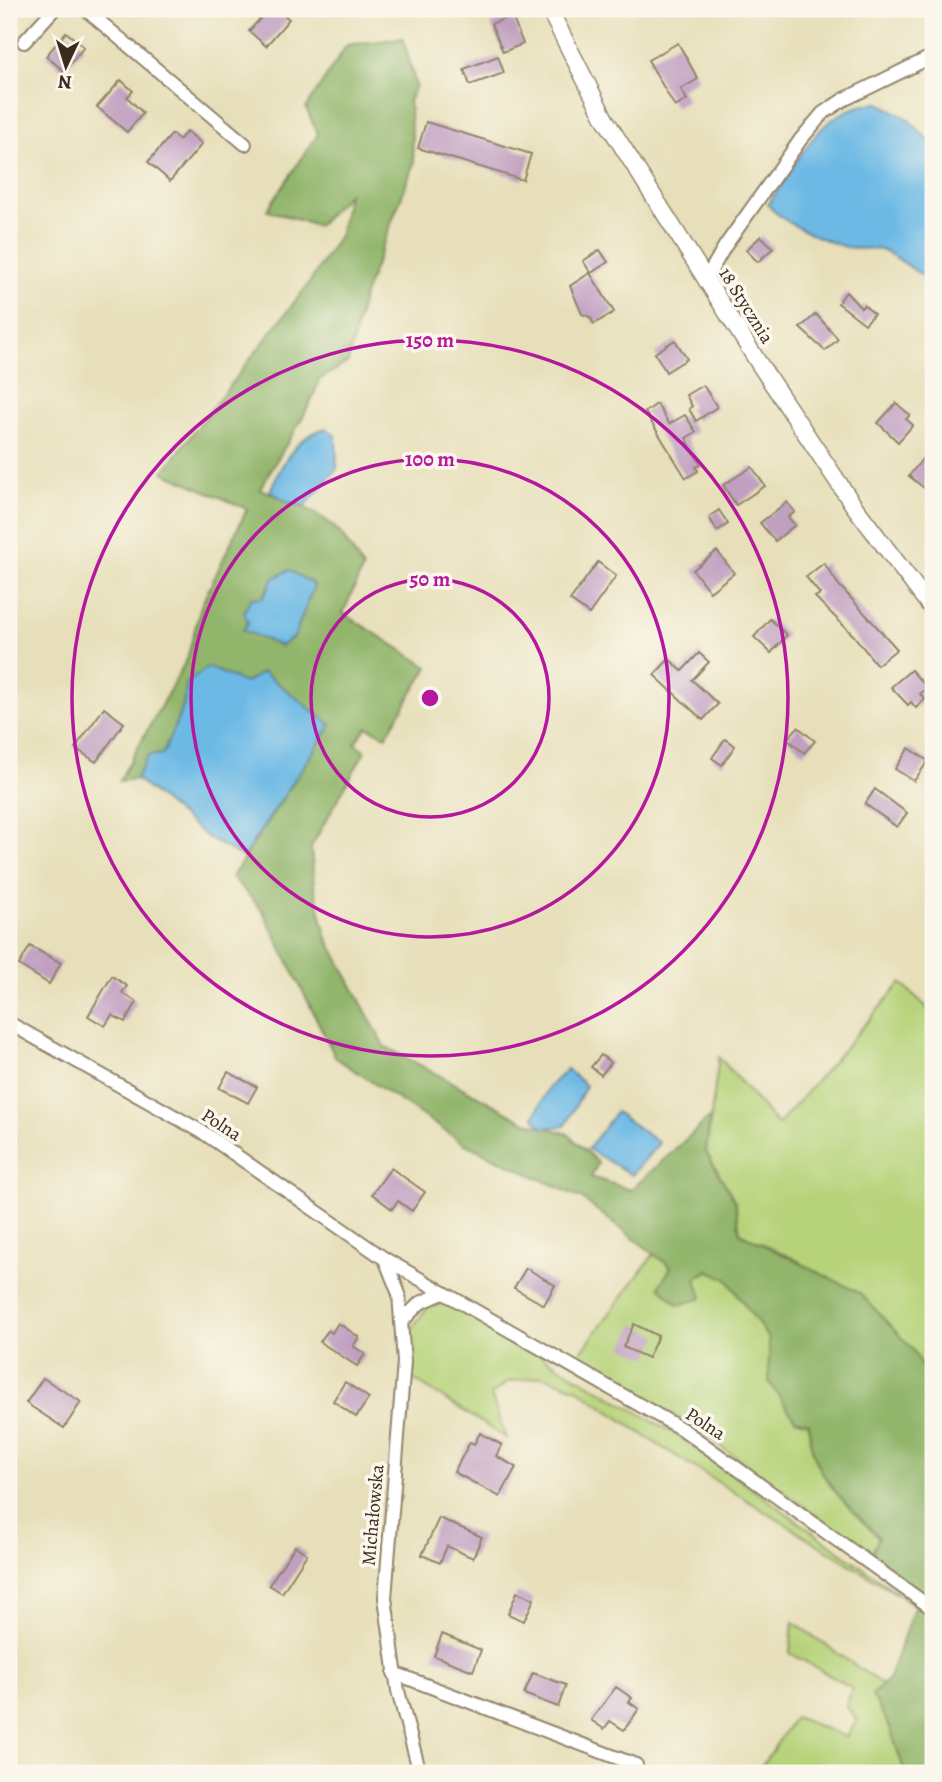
<svg xmlns="http://www.w3.org/2000/svg" width="942" height="1782" viewBox="0 0 942 1782" font-family="Alegreya,serif">
<style>
.green{fill:#b7d37a;stroke:#797e4c;stroke-width:2}
.forest{fill:#91b56a;stroke:#667044;stroke-width:2;fill-rule:evenodd}
.water{fill:#6cb9e5;stroke:#547282;stroke-width:2}
.building{fill:#c09fc1}
.lines{fill:none;stroke-linecap:round;stroke-linejoin:round}
.minor-casing{stroke:#91846c;stroke-width:16}
.tertiary-casing{stroke:#91846c;stroke-width:19}
.minor{stroke:#fff;stroke-width:12}
.tertiary{stroke:#fff;stroke-width:16}
.ring{fill:none;stroke:#b5179e;stroke-width:3.5}
.labels{text-anchor:middle;stroke-width:7;stroke-linejoin:round;paint-order:stroke}
.street-label{font-size:19px;fill:#3b2a1e;stroke:#fbf7ec}
.centre{fill:#b5179e;stroke:#fbf7ec;stroke-width:3.5}
.ring-label{font-size:21px;text-anchor:middle;font-weight:bold;fill:#b5179e;stroke:#fbf7ec;stroke-width:7;stroke-linejoin:round;paint-order:stroke}
</style>
<rect width="100%" height="100%" fill="#fbf7ec"/>
<filter id="ink" filterUnits="userSpaceOnUse"><feTurbulence type="fractalNoise" baseFrequency=".0143" numOctaves="2"/><feDisplacementMap in="SourceGraphic" scale="14" xChannelSelector="R" yChannelSelector="G"/><feConvolveMatrix kernelMatrix="1 2 1 2 8 2 1 2 1" color-interpolation-filters="sRGB"/></filter>
<filter id="wash" filterUnits="userSpaceOnUse"><feTurbulence type="fractalNoise" baseFrequency=".00686" numOctaves="4" result="noise"/><feDisplacementMap in="SourceGraphic" scale="28" xChannelSelector="R" yChannelSelector="G"/><feGaussianBlur stdDeviation="1.57" result="paint"/><feColorMatrix in="noise" values="0 0 0 0 0 0 0 0 0 0 0 0 0 0 0 0 0 1.4 0 .05"/><feComposite in="paint" operator="in"/></filter>
<g filter="url(#wash)">
<rect width="100%" height="100%" fill="#e7dfb9"/>
<g class="green">
<path d="M901,983l32,30v375l-20,-38 -114,-89 -59,-28 -5,-32 -29,-49 13,-95 59,68z"/>
<path d="M654,1254l18,14 24,11 13,-9 18,9 42,60v43l40,41c-1,50 38,82 70,115l-8,17 -180,-130 -116,-65z"/>
<path d="M447,1301l233,136 235,168 -263,-164 -76,-53 -33,-12 -35,6 -17,13 15,43 -96,-61 -1,-45 19,-25z"/>
<path d="M793,1622l90,63 -11,10 18,32 15,46h-148l38,-56 51,20 11,-17 -11,-14 6,-18 -62,-35z"/>
</g>
<g class="forest">
<path d="M403,38l13,48 -7,15 5,62 -51,135 -15,64 -29,18c-12,39 -40,72 -59,109 25,10 59,21 78,42 9,10 17,25 25,37l-20,45 85,54 -42,69 -19,-9 -12,16 10,8 -54,96 3,40 12,49 58,110 140,75 44,13 30,29 -7,14 40,13 79,-73 -4,35 29,49 5,32 120,60 53,57 20,38v212l-62,-45 8,-18c-32,-32 -71,-64 -70,-114l-14,-4 -26,-37v-43l-42,-60 -19,-9 -12,9 6,19 -23,7 -20,-18 12,-20 -90,-69 -116,-54 -129,-86 -73,-147 -31,-34 98,-152 -85,-42h-58l-4,24 -20,48 -15,1 -12,23 -17,2 68,-122 14,-53 46,-97 -84,-37 147,-190 30,-48 8,-40 -30,32 -51,-16 51,-76 -12,-26 41,-63zM289,570l24,15 -19,52 -14,9 -36,-17 29,-50z"/>
<path d="M915,1605l18,13v155h-28l-15,-46 -18,-32 16,-15z"/>
</g>
<g class="water">
<path d="M880,103l28,16 25,26v136c-18,-7 -32,-24 -52,-31 -10,-3 -22,0 -32,-2 -22,-6 -69,-25 -81,-44 33,-44 50,-98 112,-101z"/>
<path d="M326,428l10,8 1,33 -32,37 -18,-4 -17,-11c12,-28 25,-54 56,-63z"/>
<path d="M289,570l25,15 -20,52 -14,9 -37,-16 5,-7 -4,-11 7,-14h12l10,-19z"/>
<path d="M208,667l37,16 18,-11 68,53 -88,132 -35,-19 -72,-59 12,-23 15,-2 20,-47 4,-24z"/>
<path d="M567,1069l19,17 -21,40 -22,2 -9,-11 14,-29z"/>
<path d="M616,1112l43,31 -27,32 -44,-26z"/>
</g>
<g id="blocks">
<g class="building">
<path d="M269,9h8l12,10 -23,27 -17,-15z"/>
<path d="M512,16l11,28 -20,8 -12,-28z"/>
<path d="M66,32l18,15 -20,24 -18,-15z"/>
<path d="M678,43l20,36 -17,10 6,11 -12,7 -27,-47z"/>
<path d="M498,56l6,17 -34,12 -6,-16z"/>
<path d="M121,80l12,11 -6,6 16,16 -16,19 -30,-25z"/>
<path d="M426,122l105,32 -8,26 -105,-32z"/>
<path d="M187,131l15,13 -32,37 -22,-19 24,-28 7,6z"/>
<path d="M761,236l12,12 -15,14 -12,-12z"/>
<path d="M600,250l8,12 -17,11 -8,-12z"/>
<path d="M590,273l24,39 -20,12 -4,-7 -8,-3 -12,-28z"/>
<path d="M846,292l15,16 3,-3 10,9 -9,10 -27,-21z"/>
<path d="M816,314l22,25 -13,12 -25,-23z"/>
<path d="M675,340l12,19 -21,13 -11,-19z"/>
<path d="M703,385l14,22 -21,14 -7,-12 3,-3 -6,-11z"/>
<path d="M896,403l14,12 -4,4 7,6 -15,17 -20,-19z"/>
<path d="M657,404l12,20 16,-9 11,17 -10,6 15,27 -5,2 2,4 -12,7 -41,-66z"/>
<path d="M933,445v50l-24,-19z"/>
<path d="M752,467l13,19 -29,19 -13,-20z"/>
<path d="M787,502l8,10 -7,5 7,8 -20,16 -15,-18z"/>
<path d="M719,510l9,14 -11,7 -8,-14z"/>
<path d="M717,551l17,22 -24,19 -17,-22z"/>
<path d="M598,562l18,14 -27,38 -19,-14z"/>
<path d="M824,563l14,21 59,65 -20,16 -23,-29 -39,-39 5,-3 -14,-17z"/>
<path d="M770,619l17,16 -16,18 -17,-16z"/>
<path d="M699,653l10,9 -17,18 26,24 -15,16 -49,-45 15,-16 13,12z"/>
<path d="M911,670l16,18 -7,6 5,5 -9,9 -5,-6 -3,3 -17,-18z"/>
<path d="M104,708l20,15 -28,39 -21,-14z"/>
<path d="M798,727l17,14 -11,12 -17,-14z"/>
<path d="M725,739l10,7 -13,19 -10,-7z"/>
<path d="M909,748l19,13 -14,20 -19,-12z"/>
<path d="M875,789l32,24 -10,14 -32,-23z"/>
<path d="M30,946l31,17 -12,21 -30,-19z"/>
<path d="M112,976l15,10 -5,7 15,9 -12,20 -13,-7 -7,11 -17,-10z"/>
<path d="M601,1055l10,8 -10,12 -10,-8z"/>
<path d="M228,1072l29,15 -9,16 -29,-15z"/>
<path d="M391,1168l34,24 -13,19 -14,-10 -6,8 -20,-15z"/>
<path d="M526,1268l29,17 -11,20 -30,-17z"/>
<path d="M338,1323l21,14 -6,9 12,8 -8,12 -37,-24 8,-12 4,3z"/>
<path d="M634,1324l24,12 -10,22 -25,-11z"/>
<path d="M43,1378l38,24 -17,26 -38,-25z"/>
<path d="M345,1382l24,16 -13,19 -23,-16z"/>
<path d="M480,1433l22,12 -6,11 20,11 -16,30 -46,-25 16,-30 4,2z"/>
<path d="M439,1518l43,19 -9,21 -26,-12 -7,17 -18,-8z"/>
<path d="M295,1546l12,8 -25,39 -13,-8z"/>
<path d="M517,1592l17,7 -10,22 -16,-7z"/>
<path d="M442,1634l39,16 -8,21 -39,-15z"/>
<path d="M533,1673l33,12 -8,22 -34,-13z"/>
<path d="M616,1687l16,11 -3,4 10,7 -15,21 -14,-9 -6,8 -13,-9z"/>
</g>
</g>
</g>
<g filter="url(#ink)">
<use href="#blocks" fill-opacity="0" stroke="#91846c" stroke-width="2"/>
<g class="lines">
<g class="minor-casing">
<g id="minor">
<path d="M85,9l160,135"/>
<path d="M24,42l30,-33"/>
<path d="M706,279l19,-33 76,-107 22,-26 20,-13 90,-44"/>
<path d="M9,1023l195,110 181,126 300,172 248,178"/>
<path d="M385,1259l14,35 5,68 -19,236 13,93 22,82"/>
<path d="M401,1322l19,-19 23,-10"/>
<path d="M394,1673l242,92"/>
</g>
</g>
<g class="tertiary-casing">
<path id="tertiary" d="M549,9l56,110 153,243 96,144 79,104"/>
</g>
<use href="#minor" class="minor"/>
<use href="#tertiary" class="tertiary"/>
</g>
</g>
<g class="ring">
<circle cx="430" cy="698" r="119"/>
<circle cx="430" cy="698" r="239"/>
<circle cx="430" cy="698" r="358"/>
</g>
<g class="labels">
<g class="street-label">
<text transform="translate(747 305) rotate(58)" y="7">18 Stycznia</text>
<text transform="translate(222 1124) rotate(33)" y="7">Polna</text>
<text transform="translate(706 1423) rotate(33)" y="7">Polna</text>
<text transform="translate(372 1515) rotate(-85)" y="7">Michałowska</text>
</g>
</g>
<circle cx="430" cy="698" r="10" class="centre"/>
<g class="ring-label">
<text x="430" y="347">150 m</text>
<text x="430" y="466">100 m</text>
<text x="430" y="586">50 m</text>
</g>
<rect width="942" height="1782" fill="none" stroke="#fbf7ec" stroke-width="35"/>
<g transform="translate(66 66) rotate(184)" stroke="#fbf7ec" stroke-width="5" paint-order="stroke">
<path d="M0-5L12 26L0 18L-12 26Z" fill="#3b2a1e"/>
<text y="-10" font-size="19" font-weight="bold" text-anchor="middle" fill="#3b2a1e">N</text>
</g>
</svg>
